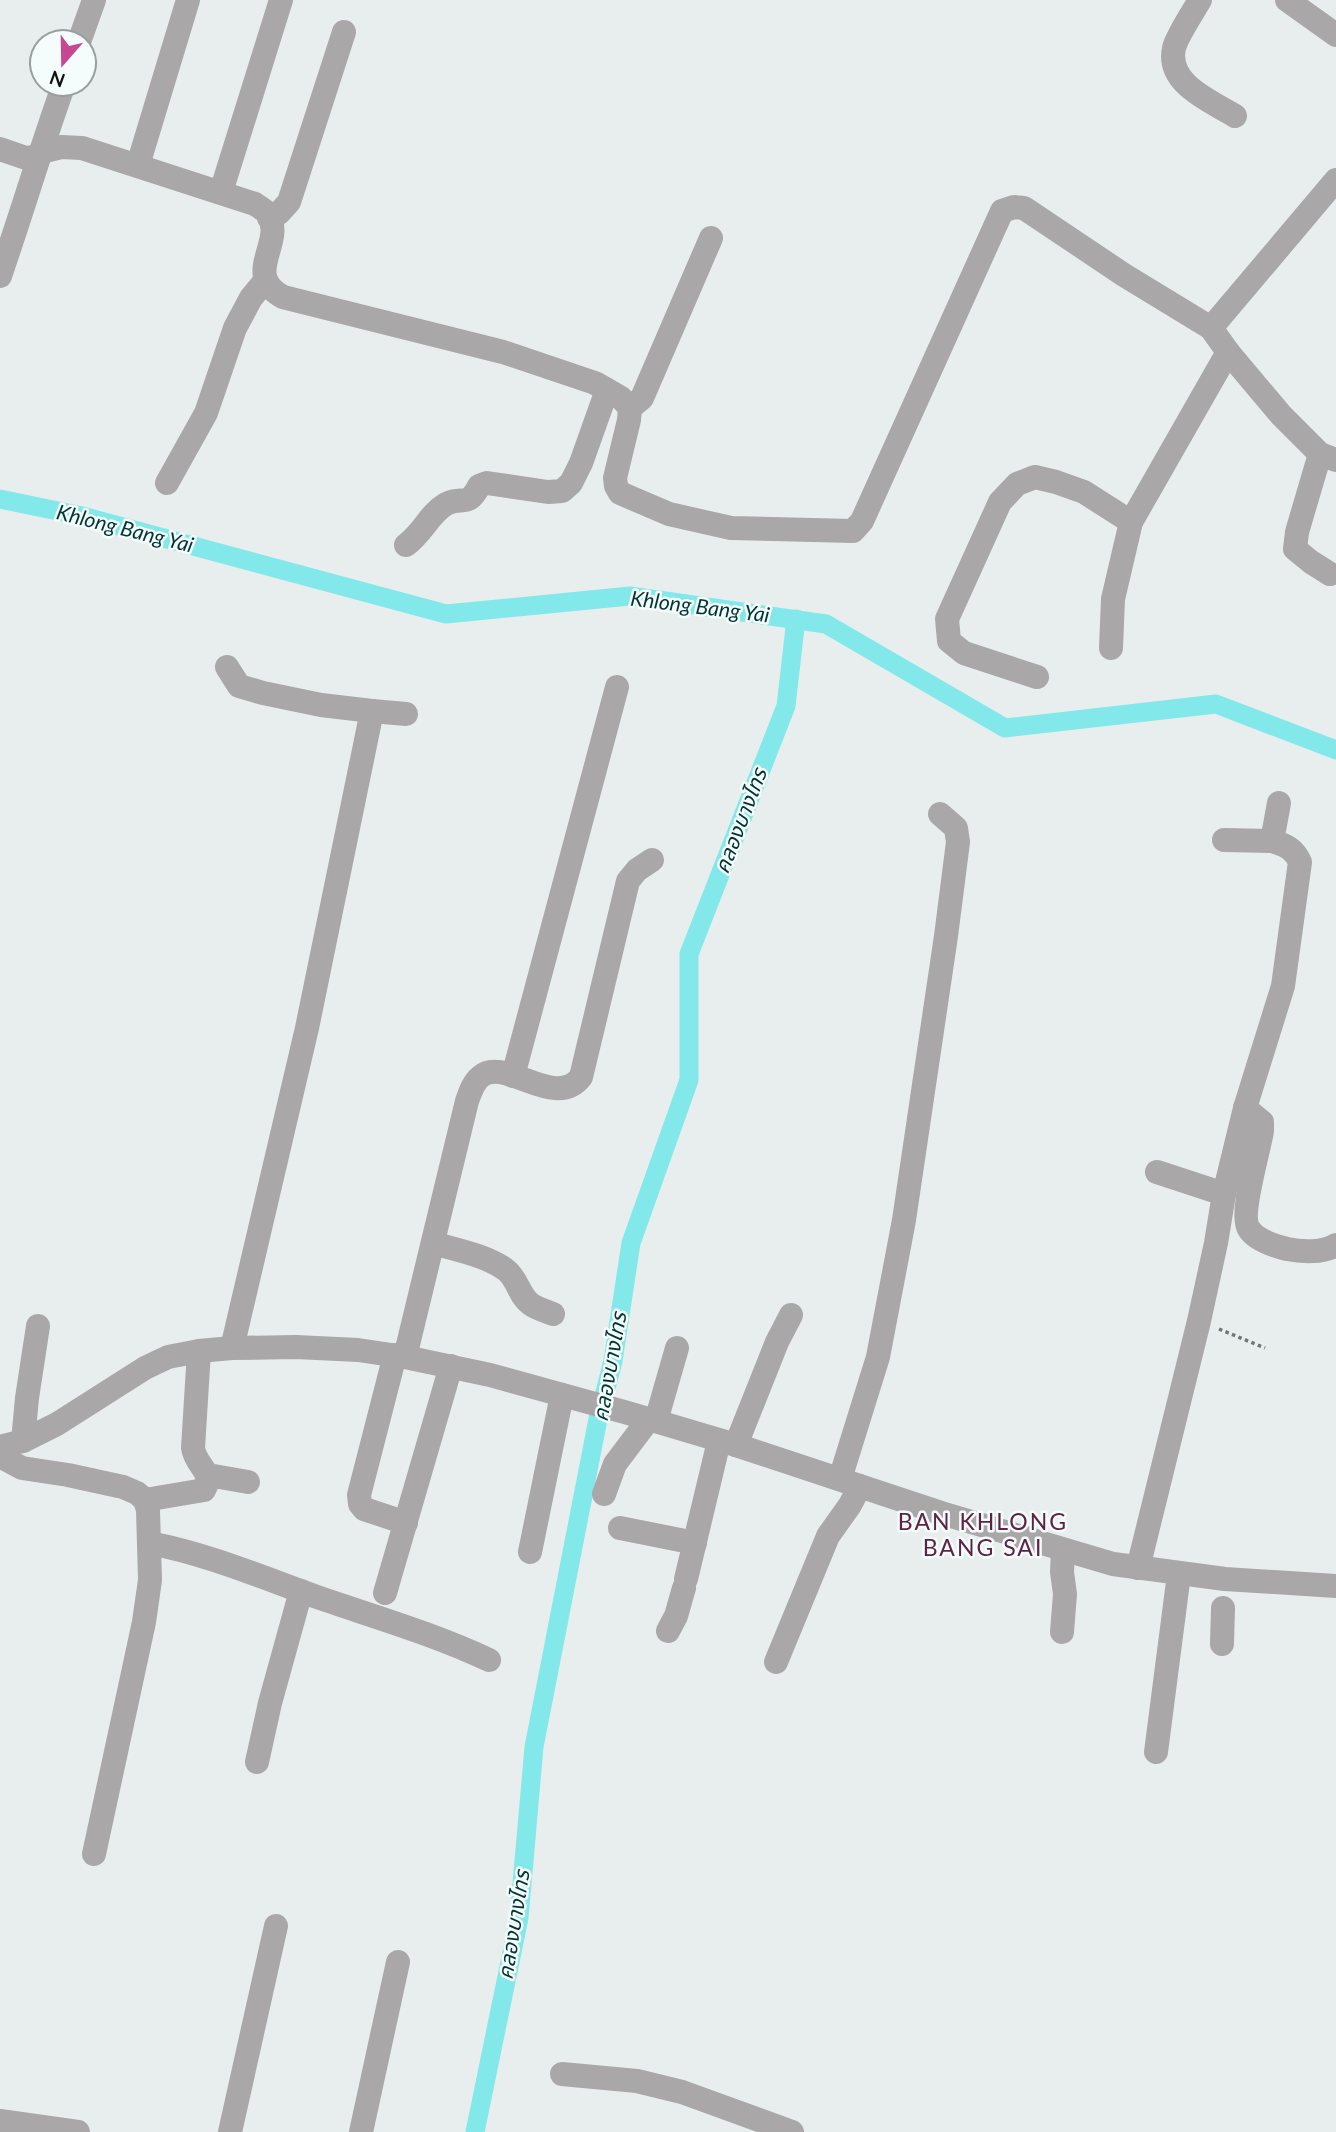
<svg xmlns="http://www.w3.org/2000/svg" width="1336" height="2132" viewBox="0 0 1336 2132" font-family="Lato,'Noto Sans Thai',sans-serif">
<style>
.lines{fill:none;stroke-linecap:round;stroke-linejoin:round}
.canal{stroke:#83e8ea;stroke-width:19}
.path{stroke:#717575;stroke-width:3.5;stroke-dasharray:3.5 3.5;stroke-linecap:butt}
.minor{stroke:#a9a7a8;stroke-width:24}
.labels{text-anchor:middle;stroke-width:5;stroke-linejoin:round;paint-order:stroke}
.water-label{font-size:21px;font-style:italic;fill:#003435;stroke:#f5fcfc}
.quarter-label{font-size:23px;letter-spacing:2px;fill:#5f2246;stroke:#f5fcfc}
</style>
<rect width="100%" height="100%" fill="#e8eeee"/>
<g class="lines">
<g class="canal">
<path d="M0,499l82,17 364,98 184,-18 196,28 179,104 211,-24 120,46"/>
<path d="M475,2132l44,-214 15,-171 64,-328 15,-58 18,-118 58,-163v-126l97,-248 10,-87"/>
</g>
<path class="path" d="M1219,1329l46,19"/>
<g class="minor">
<path d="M1200,0c-7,12 -23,36 -26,48 -8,36 37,53 61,68"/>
<path d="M1287,0l49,35"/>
<path d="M79,42l15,-42"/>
<path d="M0,149l26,9 12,-2 7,-5 16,-4 21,1 173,56c4,3 10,6 13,10 18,29 -27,60 15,83l220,55 92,31 26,15 9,10 -1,12 -14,58 1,8 4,7 49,21 62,14 122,3 9,-10 140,-310 12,-4 10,1 100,67 87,53 17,24 53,63 39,39 16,6"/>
<path d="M138,165l50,-165"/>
<path d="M221,192l60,-192"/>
<path d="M269,218l10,-5 10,-11 55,-170"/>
<path d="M0,276c22,-64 41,-128 64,-192"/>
<path d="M1211,328l125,-148"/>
<path d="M630,408l12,-10 69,-160"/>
<path d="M1320,454l-23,78 -2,17 16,13 19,12"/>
<path d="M167,483l39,-70 29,-85 16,-30 14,-17"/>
<path d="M406,545c17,-12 23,-31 40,-41 17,-9 21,5 33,-18l8,-3 61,9 14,-1 9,-8 10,-20 26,-73"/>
<path d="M1111,648l2,-49 18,-77 97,-170"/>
<path d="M227,667l12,19 24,7 58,12 51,6"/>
<path d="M1037,677l-73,-24 -15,-12 -2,-22 53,-117 17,-18 18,-7 21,5 28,10 47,30"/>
<path d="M1224,840l48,1"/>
<path d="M513,1076l104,-389"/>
<path d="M1245,1108l17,14v9c-3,20 -23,84 -13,98 7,11 26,17 38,20 15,3 36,4 49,-4"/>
<path d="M1157,1172l67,22"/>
<path d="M433,1243c23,7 53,12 73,27 12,9 13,27 26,35 6,4 14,6 21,9"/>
<path d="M232,1348l75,-320 65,-317 34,3"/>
<path d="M395,1355l-36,140 1,9 4,5 42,14"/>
<path d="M405,1357l62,-256c3,-8 6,-18 13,-24 24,-22 75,34 101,0l47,-196 9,-11 15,-10"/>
<path d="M656,1421l21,-73"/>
<path d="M23,1441l4,-43 11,-72"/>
<path d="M736,1445l41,-103 14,-27"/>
<path d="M0,1447l23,-6 34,-17 88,-56 23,-11 31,-6 33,-3 64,-1 62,3 47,7 85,18 138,38 108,32 205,68 172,51 112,15 111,7"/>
<path d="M0,1456l22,12 46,7 55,12 14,6 8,7 3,10 2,70 -6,42 -50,232"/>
<path d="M208,1475l40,7"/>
<path d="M840,1479l38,-122 26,-137 42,-284 12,-94 -2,-14 -16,-14"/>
<path d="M604,1494l11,-30 34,-45"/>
<path d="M145,1500l59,-10c11,-18 -8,-23 -11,-42l6,-97"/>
<path d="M620,1528l75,15"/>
<path d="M149,1543c59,11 112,34 168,54 58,20 117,37 172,63"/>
<path d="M530,1552l32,-157"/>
<path d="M1138,1568l61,-247 17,-78 8,-49 21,-86 38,-122 17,-124c-6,-13 -14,-17 -28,-21l7,-38"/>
<path d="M686,1579l33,-138"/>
<path d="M385,1593l66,-227"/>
<path d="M668,1631l8,-15 8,-28"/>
<path d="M1062,1632l3,-38 -3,-22 1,-22"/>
<path d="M1222,1644l1,-36"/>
<path d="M776,1662l52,-126 22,-31 10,-19"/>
<path d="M1156,1752l23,-178"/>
<path d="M257,1762l13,-59 31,-112"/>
<path d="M562,2074l75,7 45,11 110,40"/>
<path d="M0,2121l78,11"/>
<path d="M230,2132l46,-206"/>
<path d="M361,2132l37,-170"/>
</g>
</g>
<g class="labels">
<g class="water-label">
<text transform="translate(125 529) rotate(14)" y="7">Khlong Bang Yai</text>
<text transform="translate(700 607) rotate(7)" y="7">Khlong Bang Yai</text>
<text transform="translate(741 821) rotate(-69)" y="7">คลองบางไทร</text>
<text transform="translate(610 1367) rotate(-80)" y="7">คลองบางไทร</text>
<text transform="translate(514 1925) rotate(-81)" y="7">คลองบางไทร</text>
</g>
<g class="quarter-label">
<text x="983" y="1530">BAN KHLONG<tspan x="983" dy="26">BANG SAI</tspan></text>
</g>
</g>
<g transform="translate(63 63) rotate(200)"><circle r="33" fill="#f5fcfc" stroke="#999e9e" stroke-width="2"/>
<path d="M0-5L12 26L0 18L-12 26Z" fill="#c64895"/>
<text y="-10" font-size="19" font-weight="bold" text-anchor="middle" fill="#0f1111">N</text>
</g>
</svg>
